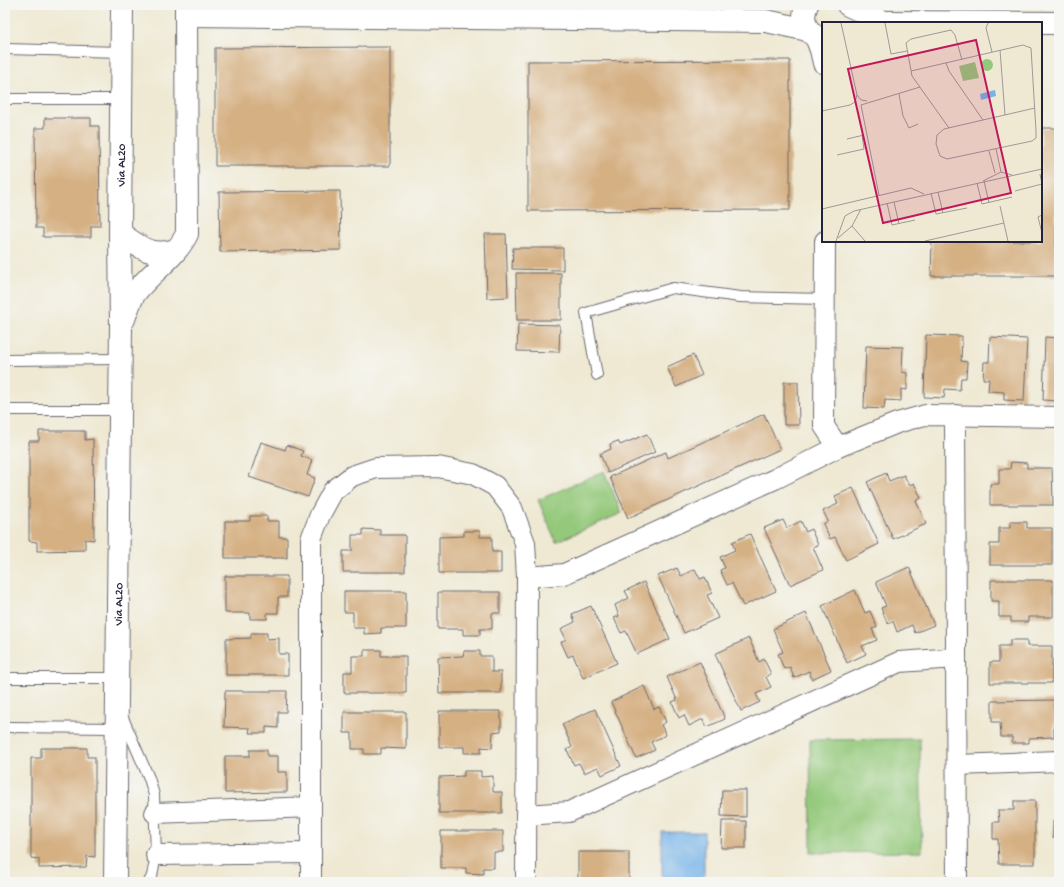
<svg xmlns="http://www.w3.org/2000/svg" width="1064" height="887" viewBox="0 0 1064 887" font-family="'Gochi Hand',sans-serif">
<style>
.green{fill:#94c97b;stroke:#5b765b}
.water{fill:#76b3e8;stroke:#4c6a92}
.building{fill:#d5b083}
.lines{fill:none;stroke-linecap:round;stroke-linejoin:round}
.service-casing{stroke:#6a6870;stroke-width:12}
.minor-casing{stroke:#6a6870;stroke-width:22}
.tertiary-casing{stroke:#6a6870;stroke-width:24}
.service{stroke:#fff;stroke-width:10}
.minor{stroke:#fff;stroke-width:20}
.tertiary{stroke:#fff;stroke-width:22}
.labels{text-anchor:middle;stroke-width:3;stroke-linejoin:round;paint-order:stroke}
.street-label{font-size:12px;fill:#22223b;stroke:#f6f6f2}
.inset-road{fill:none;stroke:#9d9996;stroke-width:1}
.view{fill:#c2185b;fill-opacity:0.15;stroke:#c2185b;stroke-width:2}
.inset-edge{fill:none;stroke:#22223b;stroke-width:2}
</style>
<rect width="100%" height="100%" fill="#f6f6f2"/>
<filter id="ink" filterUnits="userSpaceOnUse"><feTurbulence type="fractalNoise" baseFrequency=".025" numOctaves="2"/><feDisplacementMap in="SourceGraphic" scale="8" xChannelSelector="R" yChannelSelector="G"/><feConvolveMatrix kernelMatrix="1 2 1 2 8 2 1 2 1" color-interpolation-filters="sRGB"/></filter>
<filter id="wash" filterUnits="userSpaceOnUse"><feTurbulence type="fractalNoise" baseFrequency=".012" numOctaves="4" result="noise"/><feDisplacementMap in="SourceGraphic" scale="16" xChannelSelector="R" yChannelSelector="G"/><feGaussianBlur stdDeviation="0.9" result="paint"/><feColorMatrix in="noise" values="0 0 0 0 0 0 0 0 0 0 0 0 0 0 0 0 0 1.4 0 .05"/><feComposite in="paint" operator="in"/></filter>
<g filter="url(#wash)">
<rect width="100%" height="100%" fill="#efe9d3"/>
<g class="green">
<path d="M604,471l18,42 -66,29 -18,-42z"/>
<path d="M920,739l2,113 -111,1 -1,-113z"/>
</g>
<rect class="water" x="662" y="832" width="42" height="50"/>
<g id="blocks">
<g class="building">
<path d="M390,47v119h-175v-118z"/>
<path d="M790,60v150l-262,1v-150z"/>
<path d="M45,118h46v8h8l1,100h-9v11h-48v-9h-7l-1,-100h10z"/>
<path d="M1041,128h15v148h-125l1,-35h109z"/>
<path d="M340,191l1,59 -121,2 -1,-60z"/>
<path d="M485,234h21l2,63 -21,1z"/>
<path d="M513,248h50v22l-51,-1z"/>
<path d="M516,273h45v47h-44z"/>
<path d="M518,324l42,1 -1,27 -42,-1z"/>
<path d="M926,335l36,1 -1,25 6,1 -1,16h-5l-1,12 -15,-1 -1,9 -20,-1z"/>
<path d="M990,337l37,2 -3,62 -20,-1v-8l-16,-1 1,-12h-6l1,-17h5z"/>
<path d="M1045,337l14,1v63l-16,-1z"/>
<path d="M866,346l37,1 -1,25 5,1v17l-6,-1v12l-16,-1 -1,9 -20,-1z"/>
<path d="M693,355l9,20 -26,12 -9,-20z"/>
<path d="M784,382h14l1,43h-15z"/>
<path d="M764,414l16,35 -152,69 -18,-41 56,-25 2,6z"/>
<path d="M39,431h46v9l8,-1 1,101 -9,-1v11l-48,1v-9l-8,-1v-100h10z"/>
<path d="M647,434l8,18 -47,21 -8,-19 11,-5 -1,-5 8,-3 2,4z"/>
<path d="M261,442l24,8 2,-5 16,6 -2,5 11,4 -5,15 8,3 -7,19 -59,-20z"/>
<path d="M1011,462l16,1v5h25l1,37h-63v-21h9v-15h11z"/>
<path d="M886,473l3,8 15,-6 5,10 5,-2 7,15 -5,3 10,23 -33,15 -26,-57z"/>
<path d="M853,488l26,56 -33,16 -11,-23 -5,2 -7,-15 5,-3 -5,-10 15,-7 -3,-8z"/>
<path d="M250,516h17v5h12v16h8v21h-62v-37h25z"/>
<path d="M783,520l4,8 14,-7 5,11 5,-3 7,16 -5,2 10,23 -33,15 -26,-57z"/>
<path d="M1010,522h17v6h25v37h-62v-21h9v-16h11z"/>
<path d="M363,529l17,1v5h25v37h-62v-21h9v-16h11z"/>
<path d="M464,531h16v6h12v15h9v21h-62v-36l25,-1z"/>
<path d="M750,534l26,57 -33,15 -11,-23 -5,2 -7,-15 5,-2 -5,-11 15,-7 -3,-8z"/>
<path d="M909,567l25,58 -19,8 -3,-8 -15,7 -4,-11 -6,2 -6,-15 5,-2 -10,-24z"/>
<path d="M677,568l4,8 14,-7 5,10 5,-2 7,16 -5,2 11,23 -34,15 -26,-57z"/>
<path d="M225,576h62v21h-9v16h-11v6h-17v-6h-25z"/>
<path d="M991,580h62v37h-25v5h-17v-5h-12v-16h-8z"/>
<path d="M644,582l26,57 -33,15 -11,-23 -5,2 -7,-15 5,-2 -4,-11 14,-7 -4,-7z"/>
<path d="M855,590l10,23 5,-2 7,16 -5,2 5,11 -15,6 4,8 -19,9 -25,-57z"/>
<path d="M344,591h62v37h-25v5l-17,1v-6h-11v-16h-9z"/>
<path d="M438,592h62v21h-8v16h-12v6h-17v-6h-25z"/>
<path d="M591,606l26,57 -34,15 -10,-23 -5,2 -7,-15 5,-3 -5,-10 14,-7 -3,-8z"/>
<path d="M806,613l25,57 -19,9 -3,-8 -15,7 -4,-11 -6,2 -6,-15 5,-2 -10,-23z"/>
<path d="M251,633h16v6l12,-1v16h9v21h-62v-36l25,-1z"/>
<path d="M749,638l10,24 5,-3 7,15 -5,3 5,10 -15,7 4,8 -19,9 -26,-57z"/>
<path d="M1010,640h17v6h25v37h-62v-21h9v-16h11z"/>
<path d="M364,650h17v6h25v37h-62v-21h8v-16h12z"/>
<path d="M464,651h16v5h12v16h9v21h-62l-1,-36 25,-1z"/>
<path d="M700,662l25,57 -18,8 -4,-8 -14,7 -5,-11 -5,3 -7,-16 5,-2 -10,-23z"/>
<path d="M644,686l10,23 5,-2 7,15 -5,3 5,10 -15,7 4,8 -19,8 -25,-56z"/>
<path d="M225,691h62l-1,21h-8v16l-12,-1v6h-17l1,-5 -26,-1z"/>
<path d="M1054,700v37l-25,1v5h-17v-6h-11l-1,-15h-8v-21z"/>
<path d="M595,709l26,57 -19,9 -4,-8 -14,6 -5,-10 -5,2 -7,-15 5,-3 -10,-23z"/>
<path d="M439,711h62v20l-8,1 -1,16 -11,-1v6h-17v-6h-25z"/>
<path d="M344,712h62v37l-25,-1v6h-17v-5h-12v-16h-8z"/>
<path d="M41,748h46v9h8v100l-8,-1 -1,11 -47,1v-9l-8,-1v-100h10z"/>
<path d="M250,750h17v6h11v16h9v20l-62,1v-37h25z"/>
<path d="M464,771h17v6l12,-1v16h9v21h-63v-36l25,-1z"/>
<path d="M722,790h24v27l-25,-1z"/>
<path d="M1014,801h21v63h-36l-1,-25h-5v-17h6l-1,-12h16z"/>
<path d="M722,821h24v27h-25z"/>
<rect x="1053" y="821" width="6" height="17"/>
<path d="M441,831h62v21h-9v16h-11v6l-17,-1v-5h-25z"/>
<rect x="578" y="852" width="51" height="30"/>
</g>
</g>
</g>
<g filter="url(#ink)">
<use href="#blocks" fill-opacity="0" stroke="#6a6870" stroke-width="1"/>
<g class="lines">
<g class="service-casing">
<g id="service">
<path d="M5,49l117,3"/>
<path d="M5,99h116"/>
<path d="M5,360l116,-1"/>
<path d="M597,375l-11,-62 87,-25 67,9 85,2"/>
<path d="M5,410h115"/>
<path d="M5,678h113"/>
<path d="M123,718l26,60 5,17 2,60 -4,21 -3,6"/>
<path d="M5,727l112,1"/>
</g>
</g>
<g class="minor-casing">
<g id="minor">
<path d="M815,37l5,13 3,13"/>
<path d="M825,241l-1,185 14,21"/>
<path d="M955,415l2,467"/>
<path d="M527,577l37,-3 211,-95 63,-32 59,-24 28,-8 134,2"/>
<path d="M957,765l102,-4"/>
<path d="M155,813l156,-6"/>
<path d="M526,815l43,-3 330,-150 57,-4"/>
<path d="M156,855l155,-2"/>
<path d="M311,882v-343l9,-24 13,-24 19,-15 24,-8 62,-1 35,7 22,12 17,22 13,35 2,34 -1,305"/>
</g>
</g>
<g class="tertiary-casing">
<g id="tertiary">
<path d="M807,5c-7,14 0,31 16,34"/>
<path d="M848,5l36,17"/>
<path d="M186,15l580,6 42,9"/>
<path d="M879,23l5,-1 175,1"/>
<path d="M120,233c19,14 32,25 56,17"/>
<path d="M124,319c3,-9 6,-18 11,-26 16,-21 40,-35 52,-59l-1,-229"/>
<path id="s1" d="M115,882l6,-556 -1,-93 2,-228"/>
</g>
</g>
<use href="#service" class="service"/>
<use href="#minor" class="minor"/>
<use href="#tertiary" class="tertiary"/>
</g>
</g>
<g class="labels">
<g class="street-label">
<text dy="4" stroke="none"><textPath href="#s1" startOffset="717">Via AL20</textPath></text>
<text dy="4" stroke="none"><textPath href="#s1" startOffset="278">Via AL20</textPath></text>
</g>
</g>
<g transform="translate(822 22)">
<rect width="220" height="220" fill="#efe9d3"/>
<path d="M159 43a6 6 0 1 1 12 0a6 6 0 1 1-12 0ZM153,40l4,16 -16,3 -4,-15z" fill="#94c97b"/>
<path d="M173,68l1,6 -15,4 -1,-6z" fill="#76b3e8"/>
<path class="inset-road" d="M19,1l16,72 4,5 6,1M63,1l6,31 16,-3M166,1l-2,5 6,24M178,28l5,65M124,41l3,8 34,49M89,49l112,-26 8,3 5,83v7l-4,3 -85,18 -7,-3 -4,-12 1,-9 7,-6 91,-21M77,72l4,22 6,12 9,-4M0,89l28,-6 5,-3 2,-7M127,106l-37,-52 -6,-33 5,-4 40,-9 4,5 7,25M25,117l17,-4M174,127l5,23M167,129l6,22M15,133l27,-6 -2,-14M161,159l18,-9 11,3M162,159l5,22M155,161l5,21 30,-7M193,169l27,-7 -2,-10M116,170l5,21M109,171l5,21 31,-6M57,173l-18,-90 59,-18M72,180l5,22M65,181l5,22 23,-5M178,184l8,35M0,187l89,-21 13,6M220,193l-4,2 4,16M30,204l13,15M16,216l14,-12 9,-17M14,219l9,-25 9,-5 188,-42M103,219l79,-18"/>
<path class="view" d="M154,18l35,153 -128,30 -35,-154z"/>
<rect width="220" height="220" class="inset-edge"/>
</g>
<rect width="1064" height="887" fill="none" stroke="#f6f6f2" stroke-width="20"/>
</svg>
